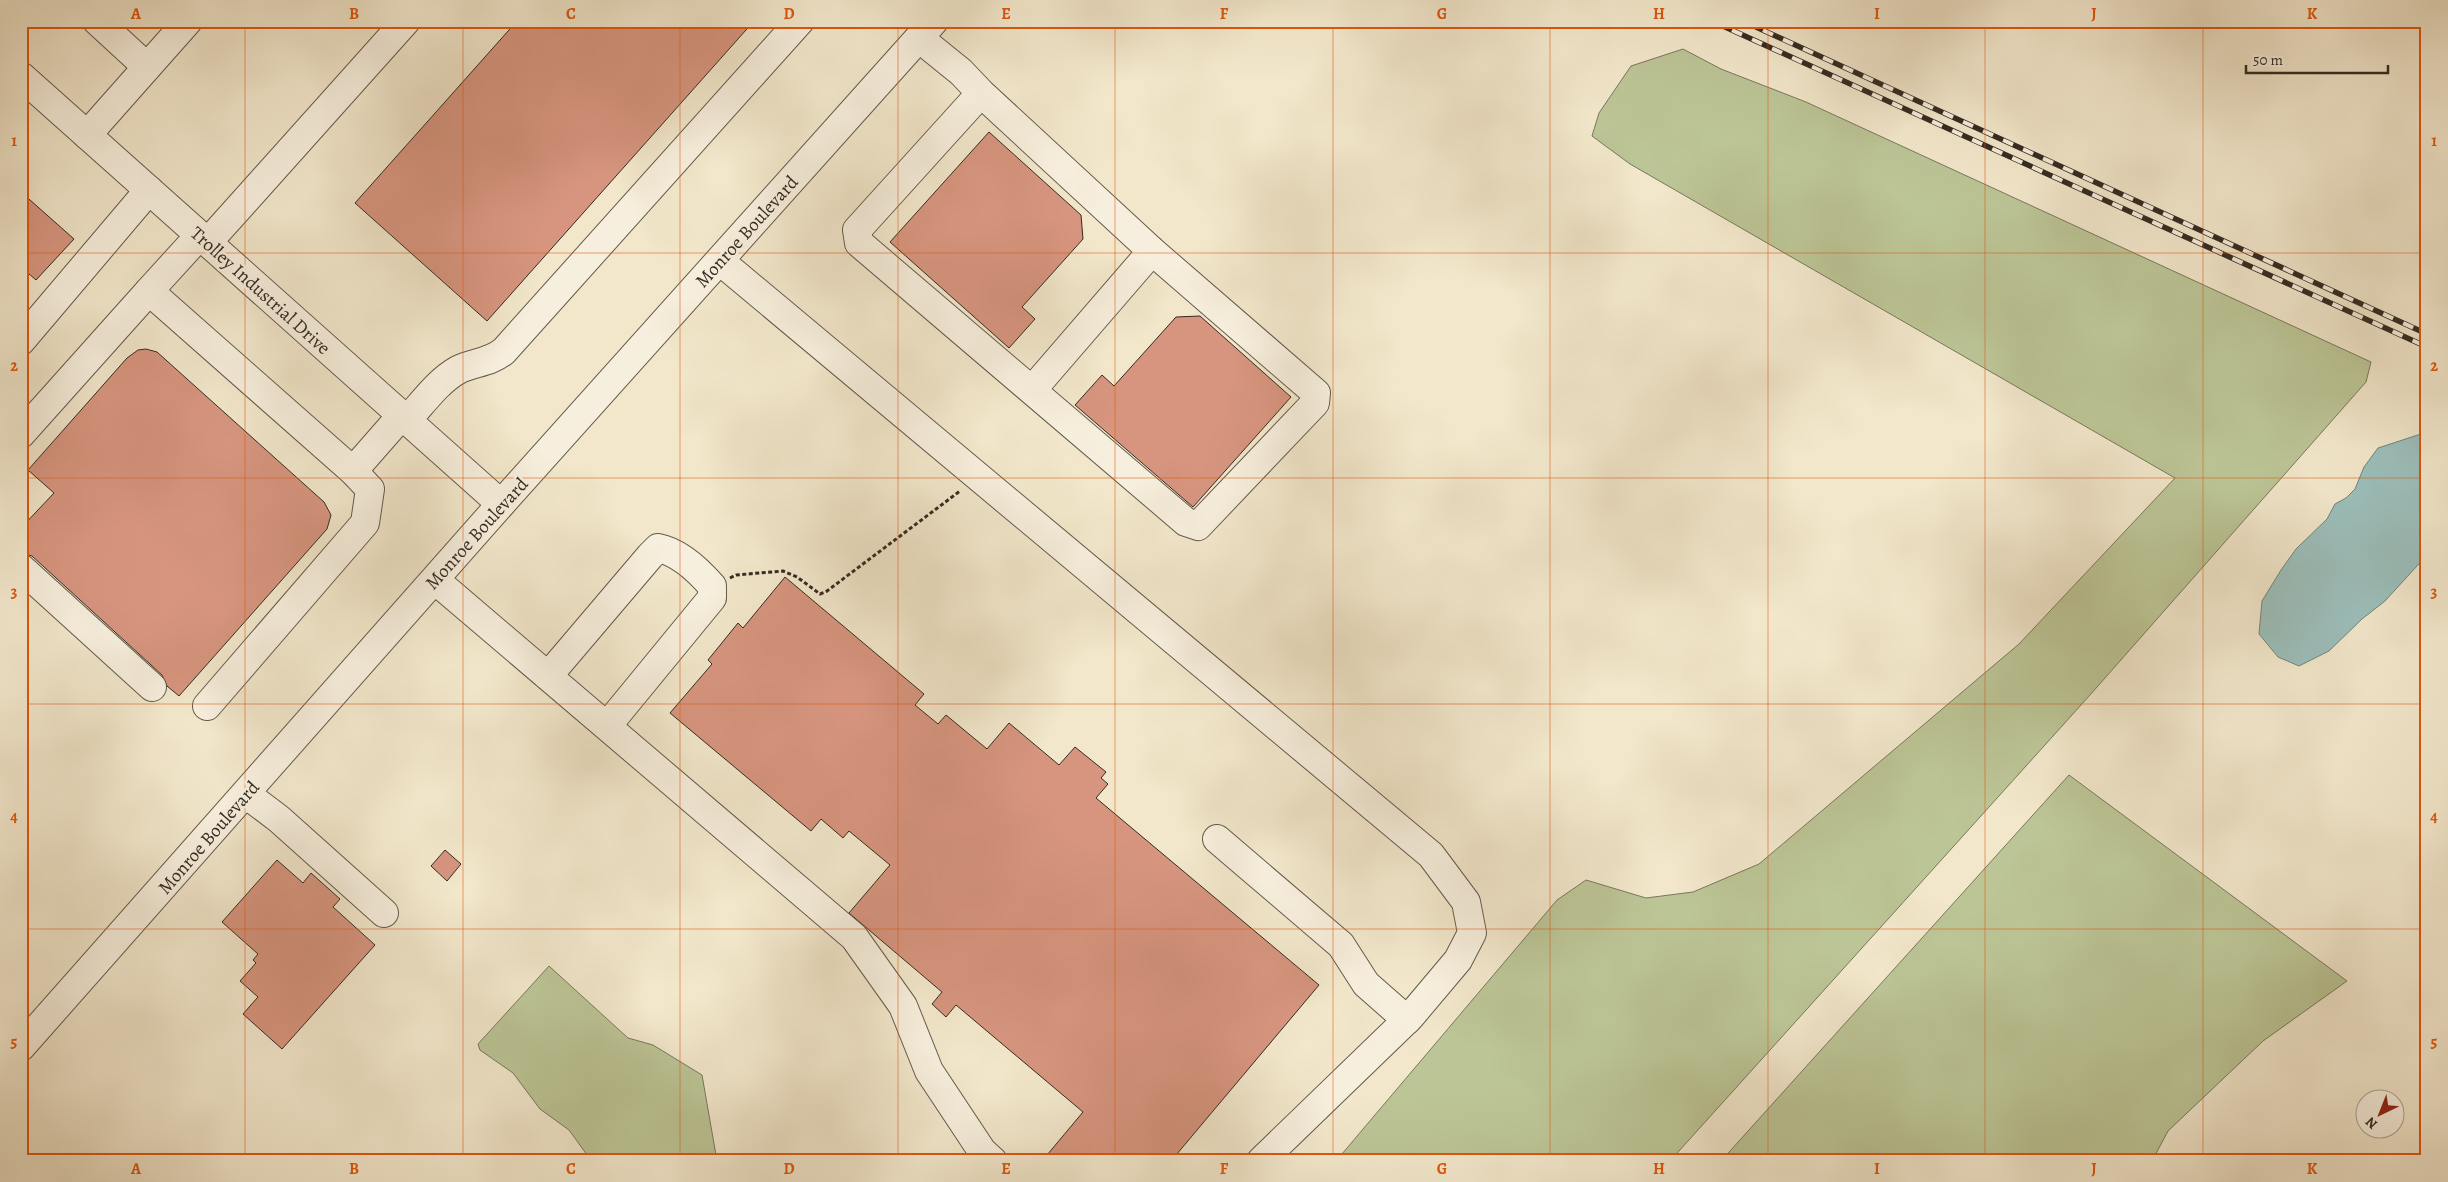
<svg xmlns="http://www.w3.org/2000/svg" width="2448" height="1182" viewBox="0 0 2448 1182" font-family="Alegreya,serif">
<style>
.green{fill:#bcc596;stroke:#78785c}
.water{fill:#9cbfbb;stroke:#72847e}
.building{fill:#d7957f;stroke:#342b22}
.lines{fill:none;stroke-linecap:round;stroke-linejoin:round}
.minor-casing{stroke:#645a4c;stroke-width:30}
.path{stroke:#342b22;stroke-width:3;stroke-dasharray:4 2.5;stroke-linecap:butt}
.minor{stroke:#f7efdd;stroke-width:28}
.rail-casing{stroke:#342b22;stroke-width:5.5}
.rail{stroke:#f7efdd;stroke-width:4;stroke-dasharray:11;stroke-linecap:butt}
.grid{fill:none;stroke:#df570d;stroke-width:1;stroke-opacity:0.55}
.labels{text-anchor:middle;stroke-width:5;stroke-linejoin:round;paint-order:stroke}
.street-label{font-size:19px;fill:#342b22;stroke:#f7efdd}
.neatline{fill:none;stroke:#df570d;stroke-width:2}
.grid-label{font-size:16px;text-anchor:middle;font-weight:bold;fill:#df570d}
</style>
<rect width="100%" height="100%" fill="#f2e7cb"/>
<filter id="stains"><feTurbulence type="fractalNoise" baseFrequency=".004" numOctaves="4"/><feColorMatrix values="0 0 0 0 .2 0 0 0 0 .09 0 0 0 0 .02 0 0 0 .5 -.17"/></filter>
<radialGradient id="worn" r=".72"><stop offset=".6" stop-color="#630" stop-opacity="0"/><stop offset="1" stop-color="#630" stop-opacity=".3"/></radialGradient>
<g class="green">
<path d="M1683,49l38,20 85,33 565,260 -5,20 -276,313 -420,466h-334l221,-261 29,-20 60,18 47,-6 66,-28 260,-220 156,-166 -545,-314 -38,-28 7,-23 32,-47z"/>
<path d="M2069,775l278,206 -84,60 -95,90 -16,30h-431z"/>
<path d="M549,966l79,72 25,7 49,30 15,86 -127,-2 -21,-29 -29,-21 -27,-36 -33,-23 -2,-6z"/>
</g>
<path class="water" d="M2427,432v123l-42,46 -23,18 -33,32 -30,15 -21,-9 -19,-23 3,-33 19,-31 15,-21 31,-30 8,-15 11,-6 9,-9 9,-22 14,-19z"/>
<g class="building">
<path d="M517,21h237l-267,300 -132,-118z"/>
<path d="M989,132l92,83 2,24 -61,68 13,12 -26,29 -119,-106z"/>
<path d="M21,192l53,47 -38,41 -15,-13z"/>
<path d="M1200,316l91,81 -98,110 -118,-102 27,-30 12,11 62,-69z"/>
<path d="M146,349l11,3 167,150 7,13 -4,14 -148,167 -12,-10 -5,-11 -130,-119 -11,-3v-25l33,-35 -26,-23 99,-112 11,-8z"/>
<path d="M785,577l139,117 -9,11 23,19 8,-9 41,34 22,-26 50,42 16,-18 31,25 -5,6 7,6 -12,14 223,187 -148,176h-129l41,-49 -127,-107 -10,12 -14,-13 10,-12 -93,-79 41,-48 -41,-34 -6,7 -22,-19 -10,12 -141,-118 42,-49 -4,-4 30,-37 5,5z"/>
<path d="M445,850l16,14 -14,17 -16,-15z"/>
<path d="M277,860l26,23 8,-10 29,26 -7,8 42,38 -93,104 -39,-35 15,-17 -18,-16 16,-18 -3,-3 5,-6 -36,-32z"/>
</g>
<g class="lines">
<g class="minor-casing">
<g id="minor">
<path d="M97,21l50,46"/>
<path d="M919,38l42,34 20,21 171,158 164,142 -1,10 -117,123 -12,-4 -327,-279 -2,-13 124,-137"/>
<path d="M21,76l480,428"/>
<path d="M87,135l101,-114"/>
<path d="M200,235l-51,56 204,180 49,-56"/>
<path d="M208,242l198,-221"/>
<path d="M720,261l711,594 35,47 6,31 -14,27 -48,57 -149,144"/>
<path d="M21,341l128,-151"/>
<path d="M1032,390l120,-139"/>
<path d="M407,420c15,-16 31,-39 51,-50 16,-8 32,-7 46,-19l296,-330"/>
<path d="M21,434l128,-143"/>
<path d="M21,568l131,119"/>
<path d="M435,580l419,357 49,69 26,65 53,80 11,10"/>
<path d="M548,676l102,-120 8,-8c21,4 40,22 54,38v12l-105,128"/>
<path d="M207,706l158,-183 5,-34 -17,-18"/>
<path d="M246,794l33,25 105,94"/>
<path d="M1217,839l124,106 25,39 41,36"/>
<path d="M21,1047l480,-543 433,-483"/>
</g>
</g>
<path class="path" d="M730,578l6,-3 47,-4 14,6 23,17 7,-3 133,-100"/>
<use href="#minor" class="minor"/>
<g class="rail-casing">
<g id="rail">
<path d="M1712,21l715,326"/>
<path d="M1743,21l684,313"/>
</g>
</g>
<use href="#rail" class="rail"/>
</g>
<path class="grid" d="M245,21v1140M463,21v1140M680,21v1140M898,21v1140M1115,21v1140M1333,21v1140M1550,21v1140M1768,21v1140M1985,21v1140M2203,21v1140M21,253h2406M21,478h2406M21,704h2406M21,929h2406"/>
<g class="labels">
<g class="street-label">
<text transform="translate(746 231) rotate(-48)" y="7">Monroe Boulevard</text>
<text transform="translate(261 290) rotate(42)" y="7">Trolley Industrial Drive</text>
<text transform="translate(476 533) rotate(-48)" y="7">Monroe Boulevard</text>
<text transform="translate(208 837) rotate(-49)" y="7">Monroe Boulevard</text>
</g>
</g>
<rect width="2448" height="1182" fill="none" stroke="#f2e7cb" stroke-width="55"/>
<g transform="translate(2380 1114) rotate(223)"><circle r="24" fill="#f7efdd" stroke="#a9a192"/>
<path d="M0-4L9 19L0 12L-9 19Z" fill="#8f2418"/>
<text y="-8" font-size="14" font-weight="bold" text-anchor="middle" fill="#342b22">N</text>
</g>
<path d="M2246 65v8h142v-8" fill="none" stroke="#342b22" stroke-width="2.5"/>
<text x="2253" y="65" font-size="15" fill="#342b22" stroke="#f7efdd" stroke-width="4" paint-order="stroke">50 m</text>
<rect x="28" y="28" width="2392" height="1126" class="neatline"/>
<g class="grid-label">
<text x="136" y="19">A</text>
<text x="354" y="19">B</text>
<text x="571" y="19">C</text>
<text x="789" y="19">D</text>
<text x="1006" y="19">E</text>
<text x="1224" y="19">F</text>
<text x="1442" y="19">G</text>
<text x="1659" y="19">H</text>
<text x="1877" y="19">I</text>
<text x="2094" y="19">J</text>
<text x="2312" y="19">K</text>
<text x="14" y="146">1</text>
<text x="2434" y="146">1</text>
<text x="14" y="371">2</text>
<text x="2434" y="371">2</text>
<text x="14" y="597">3</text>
<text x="2434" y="597">3</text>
<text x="14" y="822">4</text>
<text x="2434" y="822">4</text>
<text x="14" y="1047">5</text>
<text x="2434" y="1047">5</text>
<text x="136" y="1174">A</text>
<text x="354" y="1174">B</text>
<text x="571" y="1174">C</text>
<text x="789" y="1174">D</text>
<text x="1006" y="1174">E</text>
<text x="1224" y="1174">F</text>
<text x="1442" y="1174">G</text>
<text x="1659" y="1174">H</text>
<text x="1877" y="1174">I</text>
<text x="2094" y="1174">J</text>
<text x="2312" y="1174">K</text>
</g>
<rect width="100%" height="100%" filter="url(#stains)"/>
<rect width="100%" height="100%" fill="url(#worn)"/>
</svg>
